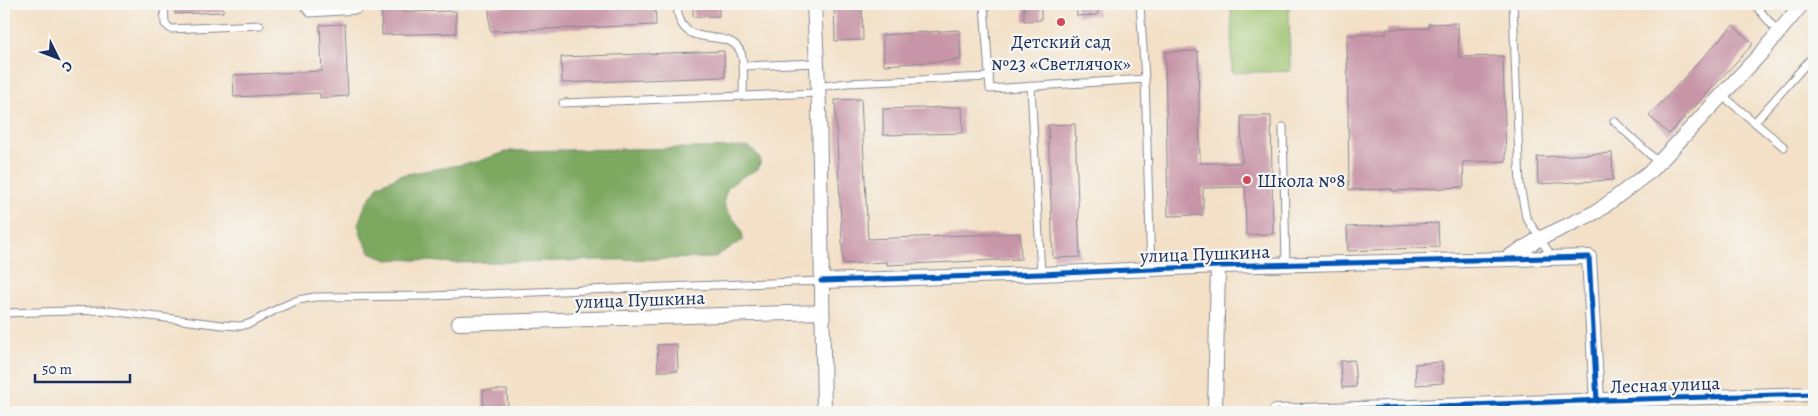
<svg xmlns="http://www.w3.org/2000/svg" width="1818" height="416" viewBox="0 0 1818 416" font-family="Alegreya,serif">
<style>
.green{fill:#9cc26d;stroke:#5c7866}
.forest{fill:#7da860;stroke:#4c6c5f}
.building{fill:#c795a7}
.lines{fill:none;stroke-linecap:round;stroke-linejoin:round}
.service-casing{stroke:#878892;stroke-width:9}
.minor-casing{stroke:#878892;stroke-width:16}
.service{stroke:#fff;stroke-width:7}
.minor{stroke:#fff;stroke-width:14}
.cycleway-casing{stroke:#f6f6f2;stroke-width:8}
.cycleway{stroke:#0057b8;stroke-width:5}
.poi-dot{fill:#d1495b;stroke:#f6f6f2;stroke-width:2}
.labels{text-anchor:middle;stroke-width:4.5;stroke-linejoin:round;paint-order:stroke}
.poi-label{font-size:19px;fill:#1b2f5e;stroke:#f6f6f2}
.street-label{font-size:19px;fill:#1b2f5e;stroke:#f6f6f2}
</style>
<rect width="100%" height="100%" fill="#f6f6f2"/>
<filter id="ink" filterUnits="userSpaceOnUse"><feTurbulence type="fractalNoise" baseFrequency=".02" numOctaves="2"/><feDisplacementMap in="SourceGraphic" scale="10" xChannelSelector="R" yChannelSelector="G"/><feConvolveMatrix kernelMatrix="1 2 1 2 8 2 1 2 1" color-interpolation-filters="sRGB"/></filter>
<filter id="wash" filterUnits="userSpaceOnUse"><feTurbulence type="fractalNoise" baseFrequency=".0096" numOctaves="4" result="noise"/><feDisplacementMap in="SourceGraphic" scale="20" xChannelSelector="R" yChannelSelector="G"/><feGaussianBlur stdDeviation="1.12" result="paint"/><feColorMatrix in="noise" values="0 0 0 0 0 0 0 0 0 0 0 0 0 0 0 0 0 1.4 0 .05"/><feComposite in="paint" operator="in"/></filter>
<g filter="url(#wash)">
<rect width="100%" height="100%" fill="#f3e0c6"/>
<path class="green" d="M1231,4h58l1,67 -58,2z"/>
<path class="forest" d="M749,147l8,7 4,6 -3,9 -16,8 -14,10c-1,4 -5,11 -4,16 3,14 19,20 19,37l-30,18 -261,5 -52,-4 -13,1 -17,-8 -8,-14 -4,-14 8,-21 13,-18 22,-10 75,-13 33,-11z"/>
<g id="blocks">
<g class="building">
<path d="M175,4h48v8l-48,2z"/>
<path d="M381,4h23v8l52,-1v22l-74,2z"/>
<path d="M577,4h78l1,21 -166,6 -1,-24z"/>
<path d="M693,4h26v12l-26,1z"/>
<path d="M834,4h28l1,36 -28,1z"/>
<path d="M1024,4h17v16l-17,1z"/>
<path d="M1076,4h22v11l-21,1z"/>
<path d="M1458,23l1,34 44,-1 3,105 -43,1 1,25 -72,4v-2l-43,1 -2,-155 39,-1v-5l43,-1 -1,-4z"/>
<path d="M345,24l3,72 -28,2v-5l-86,4 -1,-22 89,-4 -2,-46z"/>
<path d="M1733,25l20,19 -84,90 -20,-18z"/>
<path d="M959,30l2,30 -77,5 -2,-30z"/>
<path d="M724,51l1,26 -163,6 -1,-26z"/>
<path d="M1198,51l2,112h42l-1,-47h30l2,118 -27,1 -1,-48 -42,1v27l-35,1 -3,-164z"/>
<path d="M861,99l7,140 152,-6 1,26 -134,6v-3l-44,2 -8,-164z"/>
<path d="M962,107l1,26 -80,2v-26z"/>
<path d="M1075,124l5,133 -27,1 -5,-133z"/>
<path d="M1612,153l1,27 -75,4 -1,-27z"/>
<path d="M1438,223l1,24 -91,4 -1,-24z"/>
<path d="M677,344l1,27h-20l-1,-26z"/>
<path d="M1354,360l2,27 -14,1 -2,-27z"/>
<path d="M1442,362l1,21 -27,2 -1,-21z"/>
<path d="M483,390h24l1,19 -25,1z"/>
</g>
</g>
</g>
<g filter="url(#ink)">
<use href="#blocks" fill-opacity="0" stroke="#878892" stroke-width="1"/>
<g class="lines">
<g class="service-casing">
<g id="service">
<path d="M164,4l1,20 6,5 89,-4"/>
<path d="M305,4v4l5,5 47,-3 2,-1 2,-5"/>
<path d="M677,4c2,52 52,19 64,49 4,10 2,31 2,43"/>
<path d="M984,4l6,85 155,-10 -5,-75"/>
<path d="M1513,4l7,182 6,31 26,40"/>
<path d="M1754,4l25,29"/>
<path d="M742,66l75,-3"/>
<path d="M1145,79l6,191"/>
<path d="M1031,86l10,188"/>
<path d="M818,87l29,-4 142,-6"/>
<path d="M1722,95l62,52"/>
<path d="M563,103l255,-10"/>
<path d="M1614,121l45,42"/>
<path d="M1755,122l59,-67"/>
<path d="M1283,127l3,137"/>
<path d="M4,313l98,-3 120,15 19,1 10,-3 28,-15 19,-8 17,-3 115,-1 391,-15"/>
</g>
</g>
<g class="minor-casing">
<g id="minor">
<path d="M814,4l5,102 5,306"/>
<path d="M1507,258l32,-19 59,-28 54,-41 112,-120 38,-46"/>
<path d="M821,281l220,-7 177,-8 371,-9 8,144"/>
<path d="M459,323l363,-11"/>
<path d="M1215,412l3,-146"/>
<path d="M1276,412l330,-12 208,-6"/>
</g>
</g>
<use href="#service" class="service"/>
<use href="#minor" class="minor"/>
<g class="cycleway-casing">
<g id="cycleway">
<path d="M821,281l220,-7 177,-8 371,-9 8,144"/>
<path d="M1276,412l330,-12 208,-6"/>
</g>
</g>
<use href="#cycleway" class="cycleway"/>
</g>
</g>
<g class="poi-dot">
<circle cx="1061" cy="22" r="5"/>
<circle cx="1247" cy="180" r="5"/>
</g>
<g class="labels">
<g class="poi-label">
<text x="1061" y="48">Детский сад<tspan x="1061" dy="22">№23 «Светлячок»</tspan></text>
<text x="1257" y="187" text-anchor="start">Школа №8</text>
</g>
<g class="street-label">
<text transform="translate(1205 253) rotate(-2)" y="7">улица Пушкина</text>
<text transform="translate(640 299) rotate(-2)" y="7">улица Пушкина</text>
<text transform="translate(1665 384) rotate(-2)" y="7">Лесная улица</text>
</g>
</g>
<rect width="1818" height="416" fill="none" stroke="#f6f6f2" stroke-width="20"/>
<g transform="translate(58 58) rotate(132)" stroke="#f6f6f2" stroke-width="4" paint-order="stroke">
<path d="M0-4L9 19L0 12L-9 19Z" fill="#1b2f5e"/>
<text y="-8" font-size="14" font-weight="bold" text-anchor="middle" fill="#1b2f5e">С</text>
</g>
<path d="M35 374v8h95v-8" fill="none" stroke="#1b2f5e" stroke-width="2.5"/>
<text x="42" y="374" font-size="15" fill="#1b2f5e" stroke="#f6f6f2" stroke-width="4" paint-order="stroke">50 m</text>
</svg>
